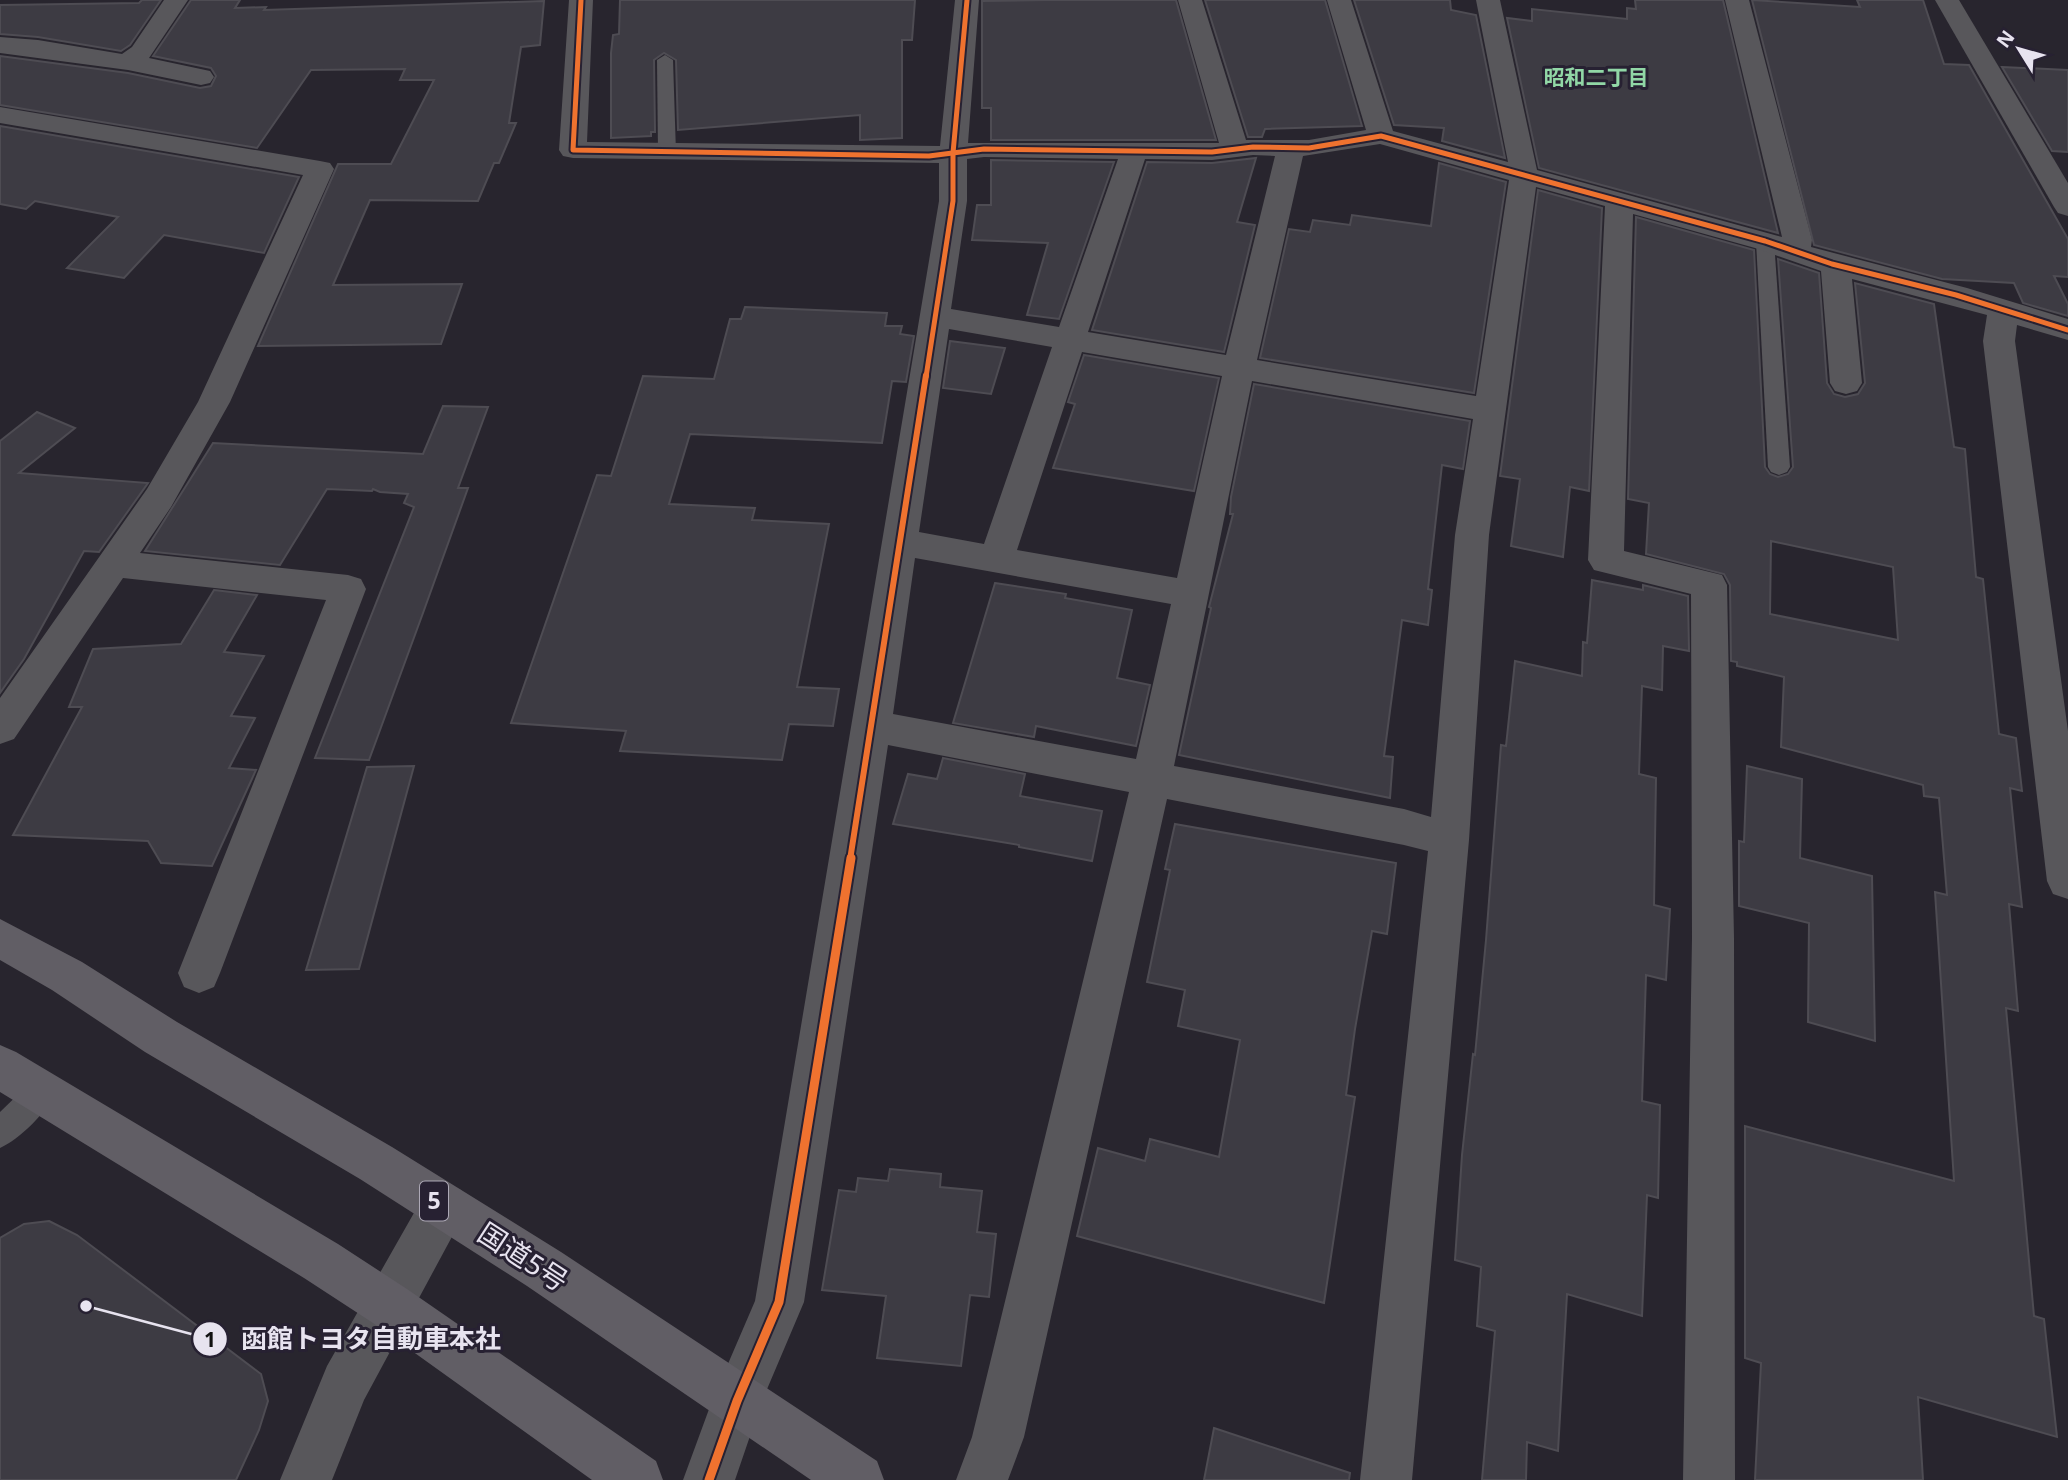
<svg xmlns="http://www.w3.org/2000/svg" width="2068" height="1480" viewBox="0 0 2068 1480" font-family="'Noto Sans','Noto Sans JP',sans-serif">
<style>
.building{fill:#3d3b43;stroke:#4e4c53;stroke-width:2;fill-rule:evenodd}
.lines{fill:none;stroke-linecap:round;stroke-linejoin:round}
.service{fill:#58575b;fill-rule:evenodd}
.minor{fill:#58575b;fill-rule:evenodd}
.trunk{fill:#615e65;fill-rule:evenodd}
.cycleway-far2-casing{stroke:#272132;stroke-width:9}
.cycleway-far1-casing{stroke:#272132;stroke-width:10}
.cycleway-casing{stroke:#272132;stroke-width:13}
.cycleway-far2{stroke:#ef722f;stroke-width:5}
.cycleway-far1{stroke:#ef722f;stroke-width:6}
.cycleway{stroke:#ef722f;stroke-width:9}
.labels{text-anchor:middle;stroke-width:6;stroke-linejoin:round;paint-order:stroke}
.far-neighbourhood-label{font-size:21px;font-weight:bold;fill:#91d7a6;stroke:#272132}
.shield{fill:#272132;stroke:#ada9b6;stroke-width:2}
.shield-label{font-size:23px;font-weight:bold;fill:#e7e3ef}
.near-street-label{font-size:28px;fill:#e7e3ef;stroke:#272132}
.leader{fill:none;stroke:#e7e3ef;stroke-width:2.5}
.callout-dot{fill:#e7e3ef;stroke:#272132;stroke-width:2.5}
.mark-label{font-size:21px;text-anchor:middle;font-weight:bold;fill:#111}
.callout-label{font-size:26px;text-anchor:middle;font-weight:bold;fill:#e7e3ef;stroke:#272132;stroke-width:6;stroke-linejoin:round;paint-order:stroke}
</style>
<rect width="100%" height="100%" fill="#28252e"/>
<g class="building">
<path d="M142,0h19l-31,45 -9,6 -83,-14 -38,-3v-29l139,-2z"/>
<path d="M191,0h49l-5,8 31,-1 -2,3 280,-9 -4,44 -19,2 -12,76h7l-17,40h-5l-16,38 -108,-1 -37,85 129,-1 -21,60 -183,2 80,-182h53l43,-84h-34l5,-11 -94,1 -54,78 -257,-43v-49l128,17 72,15 11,-2 5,-10 -5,-8 -58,-12z"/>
<path d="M620,0h295l-3,40h-10v98l-42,2v-25l-182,15 -2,-70 -12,-7 -10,7 1,72h-4v4l-40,2v-85l2,-18 6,-1z"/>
<path d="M1047,0h129l40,140h-225v-32h-9v-107z"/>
<path d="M1205,0h120l37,126 -97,3 -3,8h-14z"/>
<path d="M1354,0h96l1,10 25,5 29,143 -63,-17 2,-13 -50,-3z"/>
<path d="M1635,0h88l55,233 -239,-65 -32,-150 25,3v-12l95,10v-11l9,1z"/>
<path d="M1752,0l108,7 -3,-7h66l21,64 25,1 99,174v38l-14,-1 14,28v12l-45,-13 -9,-20 -72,-4 -128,-34z"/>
<path d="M2002,67l66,3v82l-16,-1z"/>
<path d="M0,126l299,51 -35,76 -100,-18 -40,43 -57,-10 51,-51 -83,-16 -9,8 -26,-5z"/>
<path d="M1256,158l-19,64 18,3 -31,127 -132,-22 55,-168 65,1z"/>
<path d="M991,160l123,2 -55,157 -32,-4 21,-72 -76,-3 5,-35h14z"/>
<path d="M1439,163l67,19 -32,211 -214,-35 29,-129 21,3 3,-12 37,5 2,-10 79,11z"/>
<path d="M1538,190l64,18 -13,283 -19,-4 -7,70 -52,-11 9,-67 -20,-3z"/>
<path d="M1636,217l118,33 11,217 5,7 8,3 10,-3 5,-7 -15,-208 41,14 8,110 7,11 11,3 13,-3 7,-11 -10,-100 79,21 20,143 11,2 11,128 7,2 16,155 17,4 6,53 -12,-3 12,119 -13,-3 9,107 -12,-3 28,308 10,3 13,118 -139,-40 5,83h-168l6,-117 -16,-5v-232l209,55 -19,-289 12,3 -8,-97 -15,-2 -1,-11 -142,-38 3,-70 -47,-11v-4l-6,-1 -1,-76 -6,-11 -78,-20 3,-51 -21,-4zM1771,541l122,26 5,73 -128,-26z"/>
<path d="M745,307l142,6 -2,13h17l-2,8 14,2 -8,46 -14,-1 -10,62 -192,-9 -21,70 86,4 -3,12 77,4 -32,163 42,2 -6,37 -44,-2 -7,36 -162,-9 6,-20 -115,-8 86,-248 14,1 32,-100 71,3 16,-60h11z"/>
<path d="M950,341l55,7 -14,46 -48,-6z"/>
<path d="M1084,355l135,23 -25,113 -141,-23 22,-64 -7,-2z"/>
<path d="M1254,384l216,37 -7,48 -21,-4 -14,124 4,1 -4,35 -26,-5 -18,136 9,1 -3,41 -211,-43 32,-147 -2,-1 24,-93h-3l1,-17z"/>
<path d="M443,406l45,1 -30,81h10l-45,125 -54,147 -54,-2 99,-251 -10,-4 4,-9 -28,-2 -7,-3 -1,2 -45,-2 -47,76 -135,-14 68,-108 210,11z"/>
<path d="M37,412l38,16 -56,45 129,10 -49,69 -15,-1 -60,108 -24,34v-252z"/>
<path d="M1592,580l51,10v-5l45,11 1,55 -26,-5 -1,44 -20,-4 -3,88 17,4 -2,127 16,4 -4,71 -20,-5 -4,126 18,4 -2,93 -11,-3 -5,121 -75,-22 -9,157 -31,-9 -1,38h-44l13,-149 -18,-5 4,-59 -26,-7 7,-105 11,-101 2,1 11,-115 15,-195 5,1 9,-85 67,15 1,-34 4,1z"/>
<path d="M995,583l71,11 -1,4 67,12 -15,68 33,7 -14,61 -100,-20 -2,11 -81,-14z"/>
<path d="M214,590l43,5 -33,57 40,4 -33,60 24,2 -26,50 27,2 -44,96 -51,-3 -13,-22 -135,-6 69,-128h-13l24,-58 88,-5z"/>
<path d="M943,758l82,16 -5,22 82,15 -10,50 -73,-14v-2l-126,-21 15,-50 29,5z"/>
<path d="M414,766l-55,203 -53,1 61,-203z"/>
<path d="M1747,766l55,13 -2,79 72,18 3,165 -67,-19 1,-99 -70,-17v-65l5,1z"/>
<path d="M1175,824l221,39 -9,71 -15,-3 -17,98 -9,66 9,2 -31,206 -247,-67 21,-88 47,13 5,-22 69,18 21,-117 -62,-14 7,-36 -38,-8 23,-112 -5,-1z"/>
<path d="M890,1169l51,5 -1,13 42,4 -5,41 19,2 -7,63 -19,-2 -9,71 -84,-8 9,-62 -64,-6 17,-100 17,2 2,-14 30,3z"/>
<path d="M49,1221l28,14 184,139 7,27 -9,29 -23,50h-236v-242l24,-14z"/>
<path d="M1214,1428l136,45 -1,7h-145z"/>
</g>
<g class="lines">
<g class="service">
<path d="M665,55l8,5 3,93 -9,5 -9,-5 -1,-93z"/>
<path d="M1765,235l9,6 16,226 -3,5 -8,3 -8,-3 -3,-5 -12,-226z"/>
<path d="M41,1078l10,4 4,10c-8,20 -35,47 -55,56v-36l31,-30z"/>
</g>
<g class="minor">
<path d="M164,0h24l-39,58 61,13 4,6 -4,6 -9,2 -73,-15 -128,-17v-16l38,3 84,14 10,-7z"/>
<path d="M569,0h24l-6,142 353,4 15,-146h24l-11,143h251l-41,-143h24l44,140h63l57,-10 -39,-130h24l42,131 115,31 -32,-162h24l37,170 245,67 -57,-237h24l63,240 -1,7 156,41 101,31v21l-51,-15 -2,16 53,390v168l-15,-5 -6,-13 -64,-540 4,-26 -135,-36 10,104 -5,8 -11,3 -11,-3 -5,-8 -9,-112 -66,-23 -122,-34 -9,337 98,24 5,10 7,353 1,542h-52l9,-542 -1,-344 -97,-24 -6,-10 17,-354 -69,-19 -47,348 -20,305 -57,640h-52l68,-629 -24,-6 -237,-46 -143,638 -16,43h-52l16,-43 157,-645 -241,-47 -84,557 -42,99 -27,79h-52l29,-79 43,-100 184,-1100v-38l-366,-5 -10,-2 -4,-6zM1380,144l129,36 -33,216 -219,-36 46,-204zM1253,155l22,1 -49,199 -138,-23 57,-173 67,1zM984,157l134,2 -59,168 -108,-18 16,-108v-42zM949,329l103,18 -68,197 -65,-12zM1082,352l140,24 -45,202 -160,-28zM1252,381l221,38 -18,116 -24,282 -27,-8 -230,-43zM915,558l256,46 -35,155 -243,-45z"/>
<path d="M1935,0h24l109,183v33l-10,-3 -4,-6z"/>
<path d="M0,107l320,54 10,2 4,6 -104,233 -59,105 -31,46 208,22 13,4 5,10 -146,384 -6,14 -15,6 -15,-6 -6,-14 148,-373 -203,-22 -109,161 -14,5v-46l147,-209 51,-87 105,-227 -303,-52z"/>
<path d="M444,1183l17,7 7,17 -104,193 -32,80h-52l47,-114 100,-176z"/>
</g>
<g class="trunk">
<path d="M0,919l82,43 95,60 215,125 169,105 316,209 7,19h-73l-284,-194 -167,-107 -215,-127 -93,-62 -52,-30z"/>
<path d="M0,1045l16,7 322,192 69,45 249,172 7,19h-71l-219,-157 -69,-45 -304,-186z"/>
</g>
<g class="cycleway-far2-casing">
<g id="cycleway-far2">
<path d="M581,0l-8,150 356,6 55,-7 228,3 41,-5 56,1 72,-12 384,105 67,23 124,31 112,35"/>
<path d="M926,377l27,-176v-48l14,-153"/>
</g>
</g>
<g class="cycleway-far1-casing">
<path id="cycleway-far1" d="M850,860l76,-485"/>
</g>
<g class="cycleway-casing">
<path id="cycleway" d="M709,1480l28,-79 42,-99 72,-444"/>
</g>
<use href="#cycleway-far2" class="cycleway-far2"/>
<use href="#cycleway-far1" class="cycleway-far1"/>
<use href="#cycleway" class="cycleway"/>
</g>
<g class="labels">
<g class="far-neighbourhood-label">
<text x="1596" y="85">昭和二丁目</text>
</g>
<rect class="shield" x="420" y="1181.5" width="28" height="39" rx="5"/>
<g class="shield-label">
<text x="434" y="1209">5</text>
</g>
<g class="near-street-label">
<text transform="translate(523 1257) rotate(33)" y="10">国道5号</text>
</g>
</g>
<path class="leader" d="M86 1306L210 1339"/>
<g class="callout-dot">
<circle cx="86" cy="1306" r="7"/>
<circle cx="210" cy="1339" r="18"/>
</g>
<g class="mark-label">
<text x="210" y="1347">1</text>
</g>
<g class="callout-label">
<text x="371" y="1348">函館トヨタ自動車本社</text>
</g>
<g transform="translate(2019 49) rotate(307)" stroke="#272132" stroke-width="5" paint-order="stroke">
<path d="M0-5L12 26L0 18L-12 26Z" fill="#e7e3ef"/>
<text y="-10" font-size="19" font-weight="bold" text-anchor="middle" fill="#e7e3ef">N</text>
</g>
</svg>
